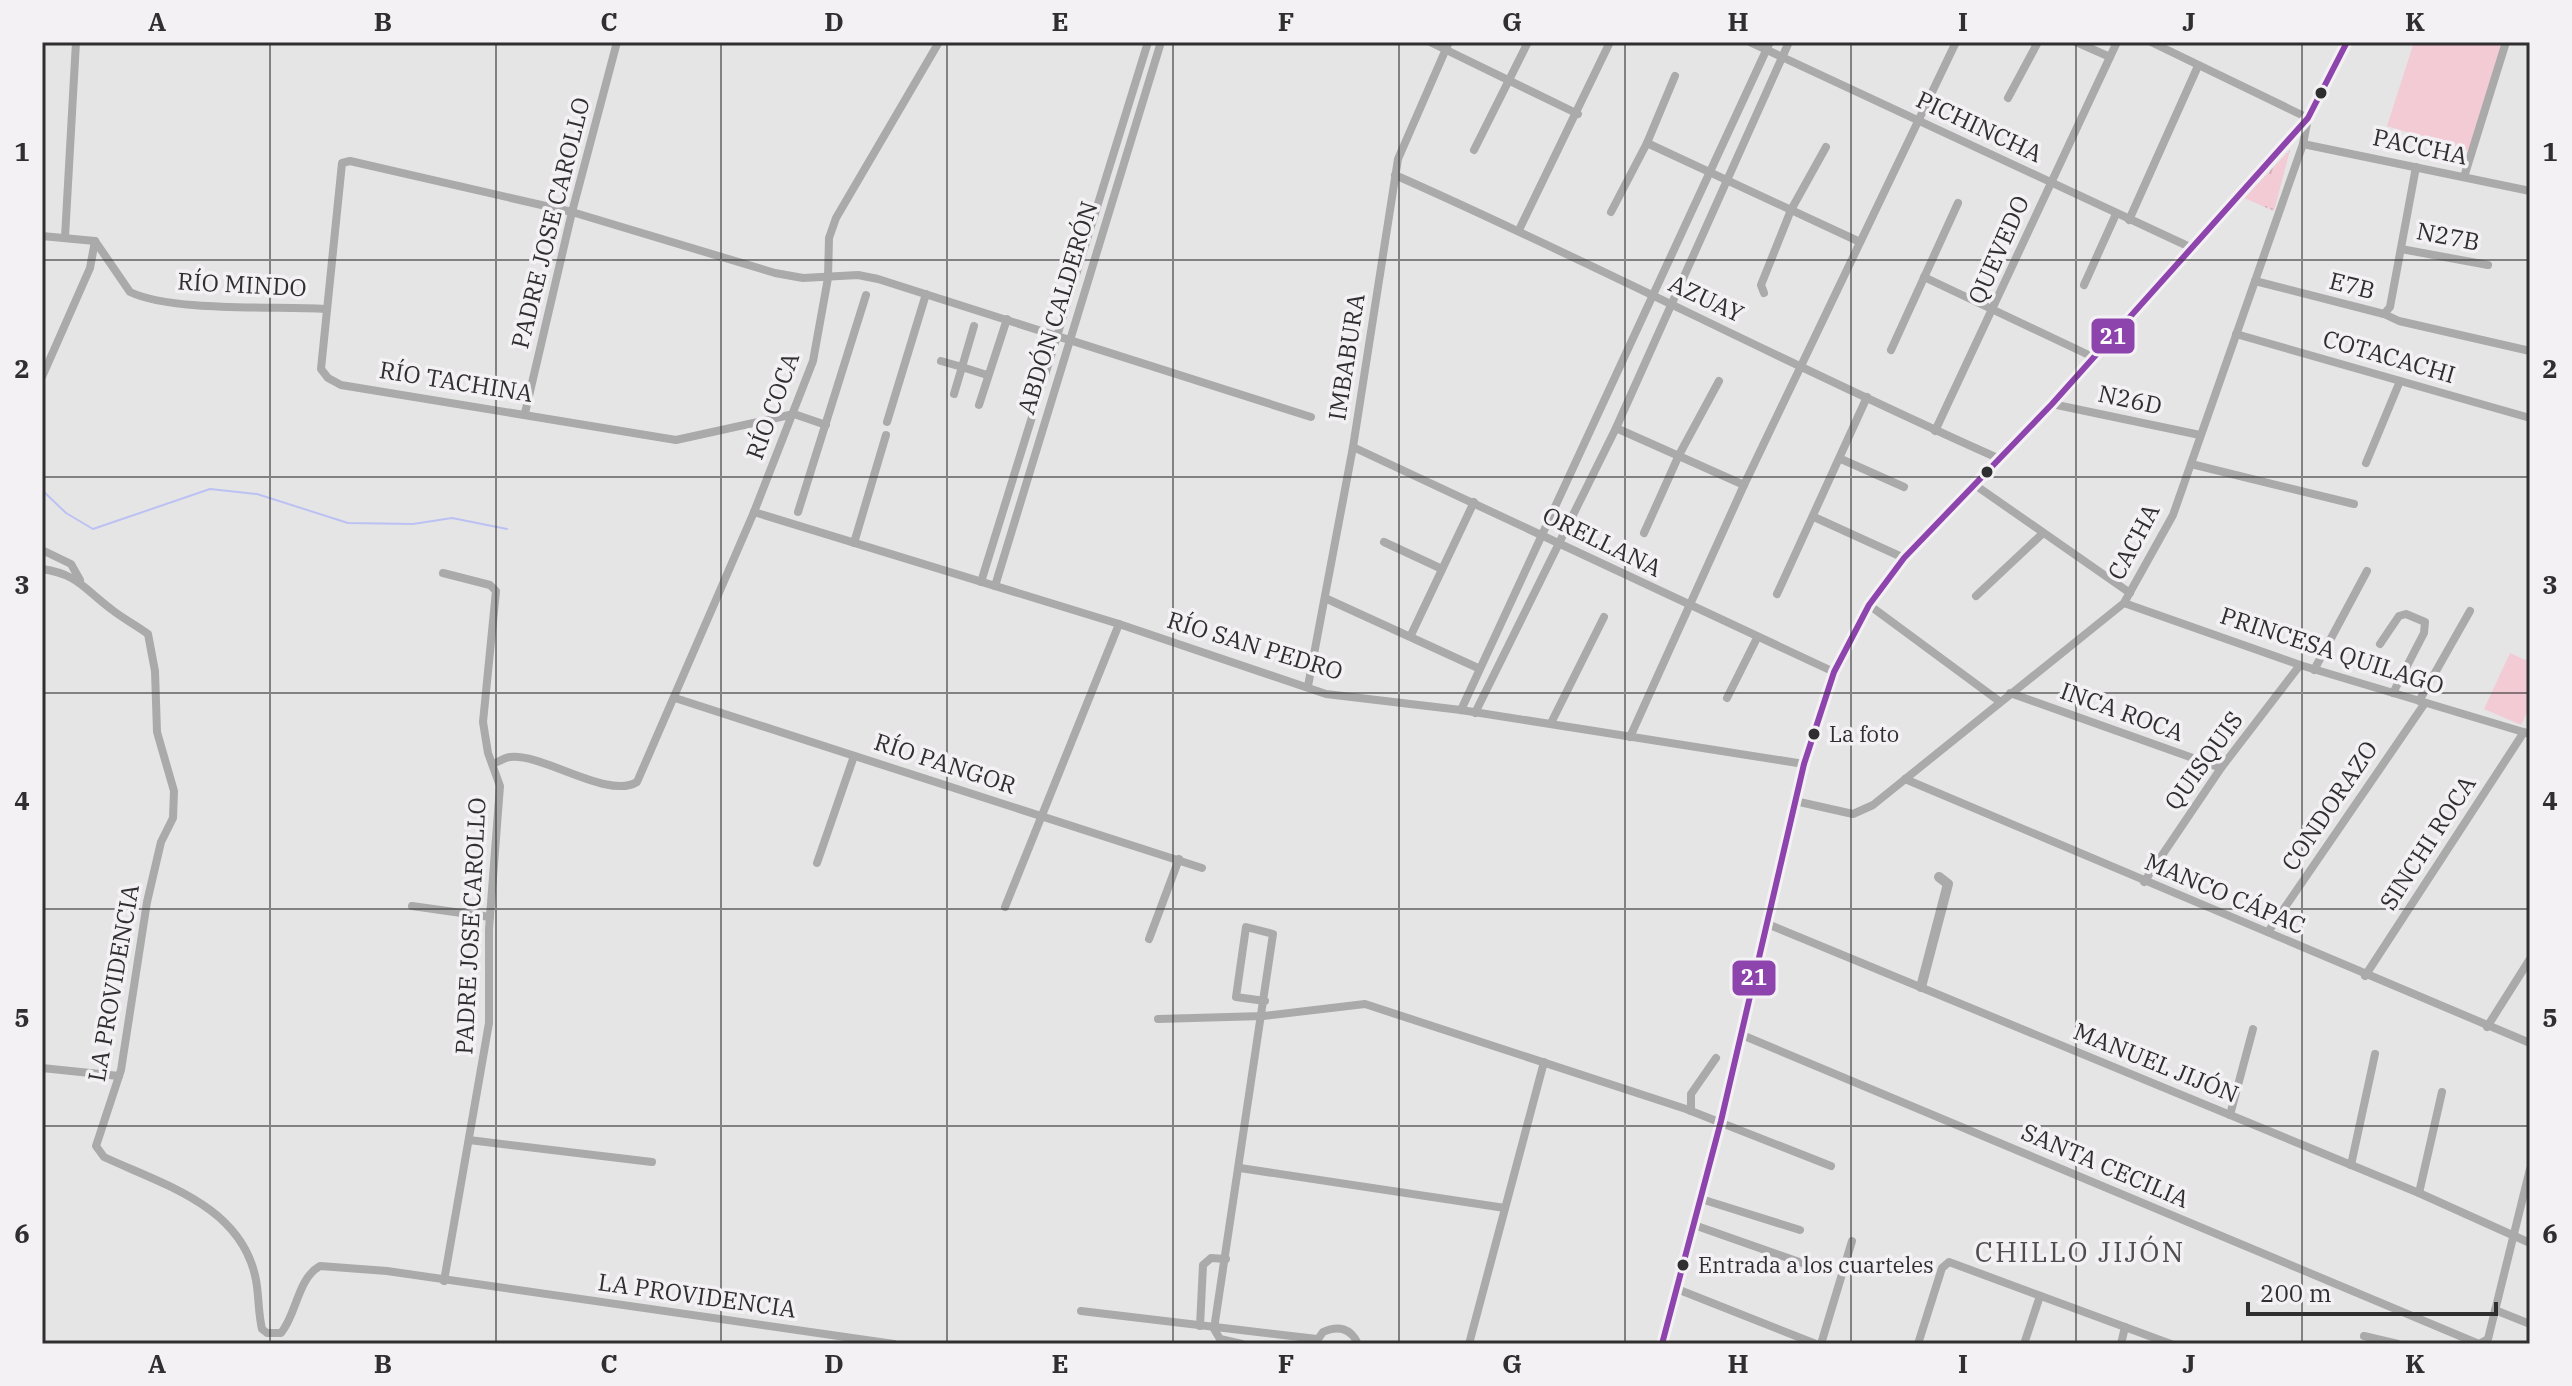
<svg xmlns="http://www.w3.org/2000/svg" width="2572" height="1386" viewBox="0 0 2572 1386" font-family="'IBM Plex Serif',serif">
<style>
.park{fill:url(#park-tufts)}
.garden{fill:#f2cbd5}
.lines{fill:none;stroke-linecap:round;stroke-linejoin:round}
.stream{stroke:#bcc1f3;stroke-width:2}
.minor{stroke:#aaa;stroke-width:8}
.tertiary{stroke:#aaa;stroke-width:10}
.bus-1-casing{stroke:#f4f1f5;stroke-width:12}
.bus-1{stroke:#8e44ad;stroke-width:6}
.grid{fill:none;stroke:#302f30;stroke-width:2;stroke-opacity:0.55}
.bus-dot{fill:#302f30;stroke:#f4f1f5;stroke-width:3}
.labels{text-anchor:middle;stroke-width:7;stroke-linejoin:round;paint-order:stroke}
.bus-label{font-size:22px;fill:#302f30;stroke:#f4f1f5;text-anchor:start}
.street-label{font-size:24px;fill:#302f30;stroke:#f4f1f5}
.quarter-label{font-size:28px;letter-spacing:2px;fill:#4f4d50;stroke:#f4f1f5}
.line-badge{stroke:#f4f1f5;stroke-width:3}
.badge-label{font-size:22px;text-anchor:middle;font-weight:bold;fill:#fff}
.neatline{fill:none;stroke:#302f30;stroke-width:3}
.grid-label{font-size:26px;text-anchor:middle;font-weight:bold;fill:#302f30}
</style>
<defs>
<pattern id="park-tufts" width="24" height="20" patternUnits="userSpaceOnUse" patternTransform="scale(2)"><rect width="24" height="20" fill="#f2cbd5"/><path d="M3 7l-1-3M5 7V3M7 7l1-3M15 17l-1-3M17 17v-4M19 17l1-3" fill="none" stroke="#d0afb7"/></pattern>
</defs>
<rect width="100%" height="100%" fill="#e6e5e6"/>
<path class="park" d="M2290,150l-16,61 -30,-13z"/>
<g class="garden">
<path d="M2414,42l89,1 -34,108 -82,-25z"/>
<path d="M2510,653l20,9v44l-9,19 -37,-16z"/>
</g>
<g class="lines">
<path class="stream" d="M42,490l24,23 27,16 117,-40 47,5 91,29 65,1 39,-6 55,11"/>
<g class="minor">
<path d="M1430,42l148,72"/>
<path d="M1750,42l442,206"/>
<path d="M2076,42l34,15"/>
<path d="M2008,98l30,-56"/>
<path d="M1647,143l213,99"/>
<path d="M2303,144l227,47"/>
<path d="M1474,150l54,-108"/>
<path d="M1395,175c204,90 401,194 605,284"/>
<path d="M2464,177l42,-135"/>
<path d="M1611,212l36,-69 28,-67"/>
<path d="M2129,220l69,-154"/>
<path d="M1519,230l91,-188"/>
<path d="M42,236l53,5 35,51c42,20 145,14 195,17"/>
<path d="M65,237l11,-195"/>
<path d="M2401,249l87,16"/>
<path d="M1924,277l169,80"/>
<path d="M2255,281l129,33 6,-7 26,-140"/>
<path d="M2084,285l32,-71"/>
<path d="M1764,293l-3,-8 30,-75 35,-63"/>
<path d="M2384,314l15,7 131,30"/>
<path d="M974,326l-12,41 25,8"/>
<path d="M2236,334l294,84"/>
<path d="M1891,350l67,-147"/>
<path d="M941,361l21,6 -8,27"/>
<path d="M42,377l48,-109 5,-27"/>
<path d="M2052,404l148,31"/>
<path d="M979,405l28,-86"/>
<path d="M525,413l47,-201 45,-170"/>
<path d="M887,422l39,-128"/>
<path d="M826,425l-32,-11 -118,26 -335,-55 -13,-7 -7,-9 21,-206 8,-2 222,51 203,61 28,5 55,-3 20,4 433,138"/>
<path d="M1616,428l128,57"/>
<path d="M1935,431l182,-389"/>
<path d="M1353,447l481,225"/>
<path d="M1841,459l63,28"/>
<path d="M2366,463l34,-82"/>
<path d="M2191,464l163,40"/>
<path d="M1975,485l155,108"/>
<path d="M754,512l365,112 207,70 135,16 343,54"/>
<path d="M798,512l68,-217"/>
<path d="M1814,517l90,41"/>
<path d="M1644,533l35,-78 40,-74"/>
<path d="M1384,542l58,27"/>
<path d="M854,543l32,-108"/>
<path d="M42,550l29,14 9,16"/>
<path d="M42,569c36,5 42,20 69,40 11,9 25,16 37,25l7,37 2,61 17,59 -1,27 -12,24 -14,60 -26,168 -25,76 8,11c60,28 138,49 152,123 3,16 2,32 6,49l5,4h14c16,-19 16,-54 39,-67l67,5 507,73"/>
<path d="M443,573l47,12 6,6 -13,131 5,31 12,33 -11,143v94l-45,258"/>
<path d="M981,582l167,-540"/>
<path d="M995,586l166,-544"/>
<path d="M1777,594l90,-197"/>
<path d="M1976,596l66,-62"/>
<path d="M1325,598l153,70"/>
<path d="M2124,603l176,62 230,69"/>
<path d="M1869,605l130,96"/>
<path d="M1411,635l63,-133"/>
<path d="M2380,644l19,-28 7,-2 19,8 -1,11 -31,60"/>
<path d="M2314,670l53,-99"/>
<path d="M1308,686l45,-239 45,-288 51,-117"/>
<path d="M2010,693l211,75"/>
<path d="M675,698l527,170"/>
<path d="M1727,698l30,-60"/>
<path d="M2419,701l51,-90"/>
<path d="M1461,710l309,-668"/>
<path d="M1475,713l141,-285 173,-386"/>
<path d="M1551,723l53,-106"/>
<path d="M1630,737l114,-252 212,-443"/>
<path d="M493,764c5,-2 11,-6 17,-7 33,-4 98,43 127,25l117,-270 59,-151 15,-83 1,-40 7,-20 103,-176"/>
<path d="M1905,779l625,264"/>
<path d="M1795,801l58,13 20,-9 251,-202 49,-88 130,-371 5,-26 -157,-76"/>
<path d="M817,863l37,-107"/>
<path d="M2144,882l77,-114 79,-103"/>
<path d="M412,906l78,11"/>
<path d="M1005,907l114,-283"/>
<path d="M1765,923l654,270 111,50"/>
<path d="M2268,932l157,-229"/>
<path d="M1149,939l30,-80"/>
<path d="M2365,976l159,-244"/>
<path d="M1158,1019l105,-3 102,-12 321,105 145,57"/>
<path d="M2487,1027l43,-68"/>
<path d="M1742,1035l737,309 9,-5 42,-170"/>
<path d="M42,1068l77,8"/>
<path d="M1691,1111v-17l25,-36"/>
<path d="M2230,1115l23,-86"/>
<path d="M469,1140l183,22"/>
<path d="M2351,1165l24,-111"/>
<path d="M1240,1168l265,40"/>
<path d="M2419,1193l23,-101"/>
<path d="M1701,1199l99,31"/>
<path d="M1694,1225l114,40"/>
<path d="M1677,1289l139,55"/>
<path d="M2495,1310l35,14"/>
<path d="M1081,1311l236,28"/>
<path d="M1200,1326l3,-61 8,-7 15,1"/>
<path d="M2364,1336l34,8"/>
<path d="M1316,1342l7,-10c15,-7 28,-4 35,12"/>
<path d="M1242,1344l-22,-5 -6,-10 59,-395 -27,-7 -10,70 29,4"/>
<path d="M1469,1344l75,-282"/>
<path d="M1821,1344l31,-103"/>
<path d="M1918,1344l24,-76 7,-6 222,82"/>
<path d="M2024,1344l16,-48"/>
<path d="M2121,1344l4,-17"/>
</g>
<g class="tertiary">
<path d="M1921,987l27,-103 -9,-7"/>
<path d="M1662,1344l59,-223 83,-357 30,-92 35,-67 35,-47 148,-154 256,-286 39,-76"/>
</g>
<g class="bus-1-casing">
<path id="bus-1" d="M1662,1344l59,-223 83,-357 30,-92 35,-67 35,-47 148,-154 256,-286 39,-76"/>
</g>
<use href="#bus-1" class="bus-1"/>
</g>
<path class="grid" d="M270,42v1302M496,42v1302M721,42v1302M947,42v1302M1173,42v1302M1399,42v1302M1625,42v1302M1851,42v1302M2076,42v1302M2302,42v1302M42,260h2488M42,477h2488M42,693h2488M42,909h2488M42,1126h2488"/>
<g class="bus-dot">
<circle cx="2321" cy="93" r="7"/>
<circle cx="1987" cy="472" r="7"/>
<circle cx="1814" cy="734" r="7"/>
<circle cx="1683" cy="1265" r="7"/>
</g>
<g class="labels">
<g class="bus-label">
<text x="1829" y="742">La foto</text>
<text x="1698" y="1273">Entrada a los cuarteles</text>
</g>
<g class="street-label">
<text transform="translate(1979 127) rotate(25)" y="8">PICHINCHA</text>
<text transform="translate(2420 147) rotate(12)" y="8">PACCHA</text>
<text transform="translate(551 223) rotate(-76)" y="8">PADRE JOSE CAROLLO</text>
<text transform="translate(2448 237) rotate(11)" y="8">N27B</text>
<text transform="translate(1999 250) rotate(-66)" y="8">QUEVEDO</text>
<text transform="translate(242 285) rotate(3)" y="8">RÍO MINDO</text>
<text transform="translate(2352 286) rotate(14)" y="8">E7B</text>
<text transform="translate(1706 299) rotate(25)" y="8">AZUAY</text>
<text transform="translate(1058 308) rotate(-73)" y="8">ABDÓN CALDERÓN</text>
<text transform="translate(1347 357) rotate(-81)" y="8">IMBABURA</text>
<text transform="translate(2389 357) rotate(16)" y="8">COTACACHI</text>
<text transform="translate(456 382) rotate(9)" y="8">RÍO TACHINA</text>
<text transform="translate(2130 400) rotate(12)" y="8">N26D</text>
<text transform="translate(773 406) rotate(-70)" y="8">RÍO COCA</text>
<text transform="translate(1602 542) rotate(26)" y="8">ORELLANA</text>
<text transform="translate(2134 542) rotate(-62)" y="8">CACHA</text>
<text transform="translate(1255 646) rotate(17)" y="8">RÍO SAN PEDRO</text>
<text transform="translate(2332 651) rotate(18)" y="8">PRINCESA QUILAGO</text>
<text transform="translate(2122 712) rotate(20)" y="8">INCA ROCA</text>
<text transform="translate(2204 761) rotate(-54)" y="8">QUISQUIS</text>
<text transform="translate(945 764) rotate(18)" y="8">RÍO PANGOR</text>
<text transform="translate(2330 806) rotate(-56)" y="8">CONDORAZO</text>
<text transform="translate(2428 843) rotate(-57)" y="8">SINCHI ROCA</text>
<text transform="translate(2225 894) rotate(23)" y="8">MANCO CÁPAC</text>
<text transform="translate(471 926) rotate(-87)" y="8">PADRE JOSE CAROLLO</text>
<text transform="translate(114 983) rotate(-80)" y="8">LA PROVIDENCIA</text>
<text transform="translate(2156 1063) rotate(22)" y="8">MANUEL JIJÓN</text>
<text transform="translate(2105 1166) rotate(23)" y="8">SANTA CECILIA</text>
<text transform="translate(697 1296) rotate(8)" y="8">LA PROVIDENCIA</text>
</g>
<g class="quarter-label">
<text x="2080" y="1262">CHILLO JIJÓN</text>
</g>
</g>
<g class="line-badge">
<rect x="2090" y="317" width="46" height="38" rx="8" fill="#8e44ad"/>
<rect x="1731" y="959" width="46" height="38" rx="8" fill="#8e44ad"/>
</g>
<g class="badge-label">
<text x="2113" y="344">21</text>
<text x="1754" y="985">21</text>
</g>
<rect width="2572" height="1386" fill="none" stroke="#f4f1f5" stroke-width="88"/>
<path d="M2248 1302v12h248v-12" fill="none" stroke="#302f30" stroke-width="4"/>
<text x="2260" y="1302" font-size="24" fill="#302f30" stroke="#f4f1f5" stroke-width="6" paint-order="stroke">200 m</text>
<rect x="44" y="44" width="2484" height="1298" class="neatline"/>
<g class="grid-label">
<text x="157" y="31">A</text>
<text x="383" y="31">B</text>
<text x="609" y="31">C</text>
<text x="834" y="31">D</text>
<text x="1060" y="31">E</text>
<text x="1286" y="31">F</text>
<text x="1512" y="31">G</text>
<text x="1738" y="31">H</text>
<text x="1963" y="31">I</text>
<text x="2189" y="31">J</text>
<text x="2415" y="31">K</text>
<text x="22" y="161">1</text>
<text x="2550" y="161">1</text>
<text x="22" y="378">2</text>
<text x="2550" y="378">2</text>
<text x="22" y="594">3</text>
<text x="2550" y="594">3</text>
<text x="22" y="810">4</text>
<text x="2550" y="810">4</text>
<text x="22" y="1027">5</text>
<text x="2550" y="1027">5</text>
<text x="22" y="1243">6</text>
<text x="2550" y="1243">6</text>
<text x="157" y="1373">A</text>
<text x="383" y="1373">B</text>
<text x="609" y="1373">C</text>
<text x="834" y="1373">D</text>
<text x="1060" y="1373">E</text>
<text x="1286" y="1373">F</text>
<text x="1512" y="1373">G</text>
<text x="1738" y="1373">H</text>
<text x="1963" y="1373">I</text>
<text x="2189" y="1373">J</text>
<text x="2415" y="1373">K</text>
</g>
</svg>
